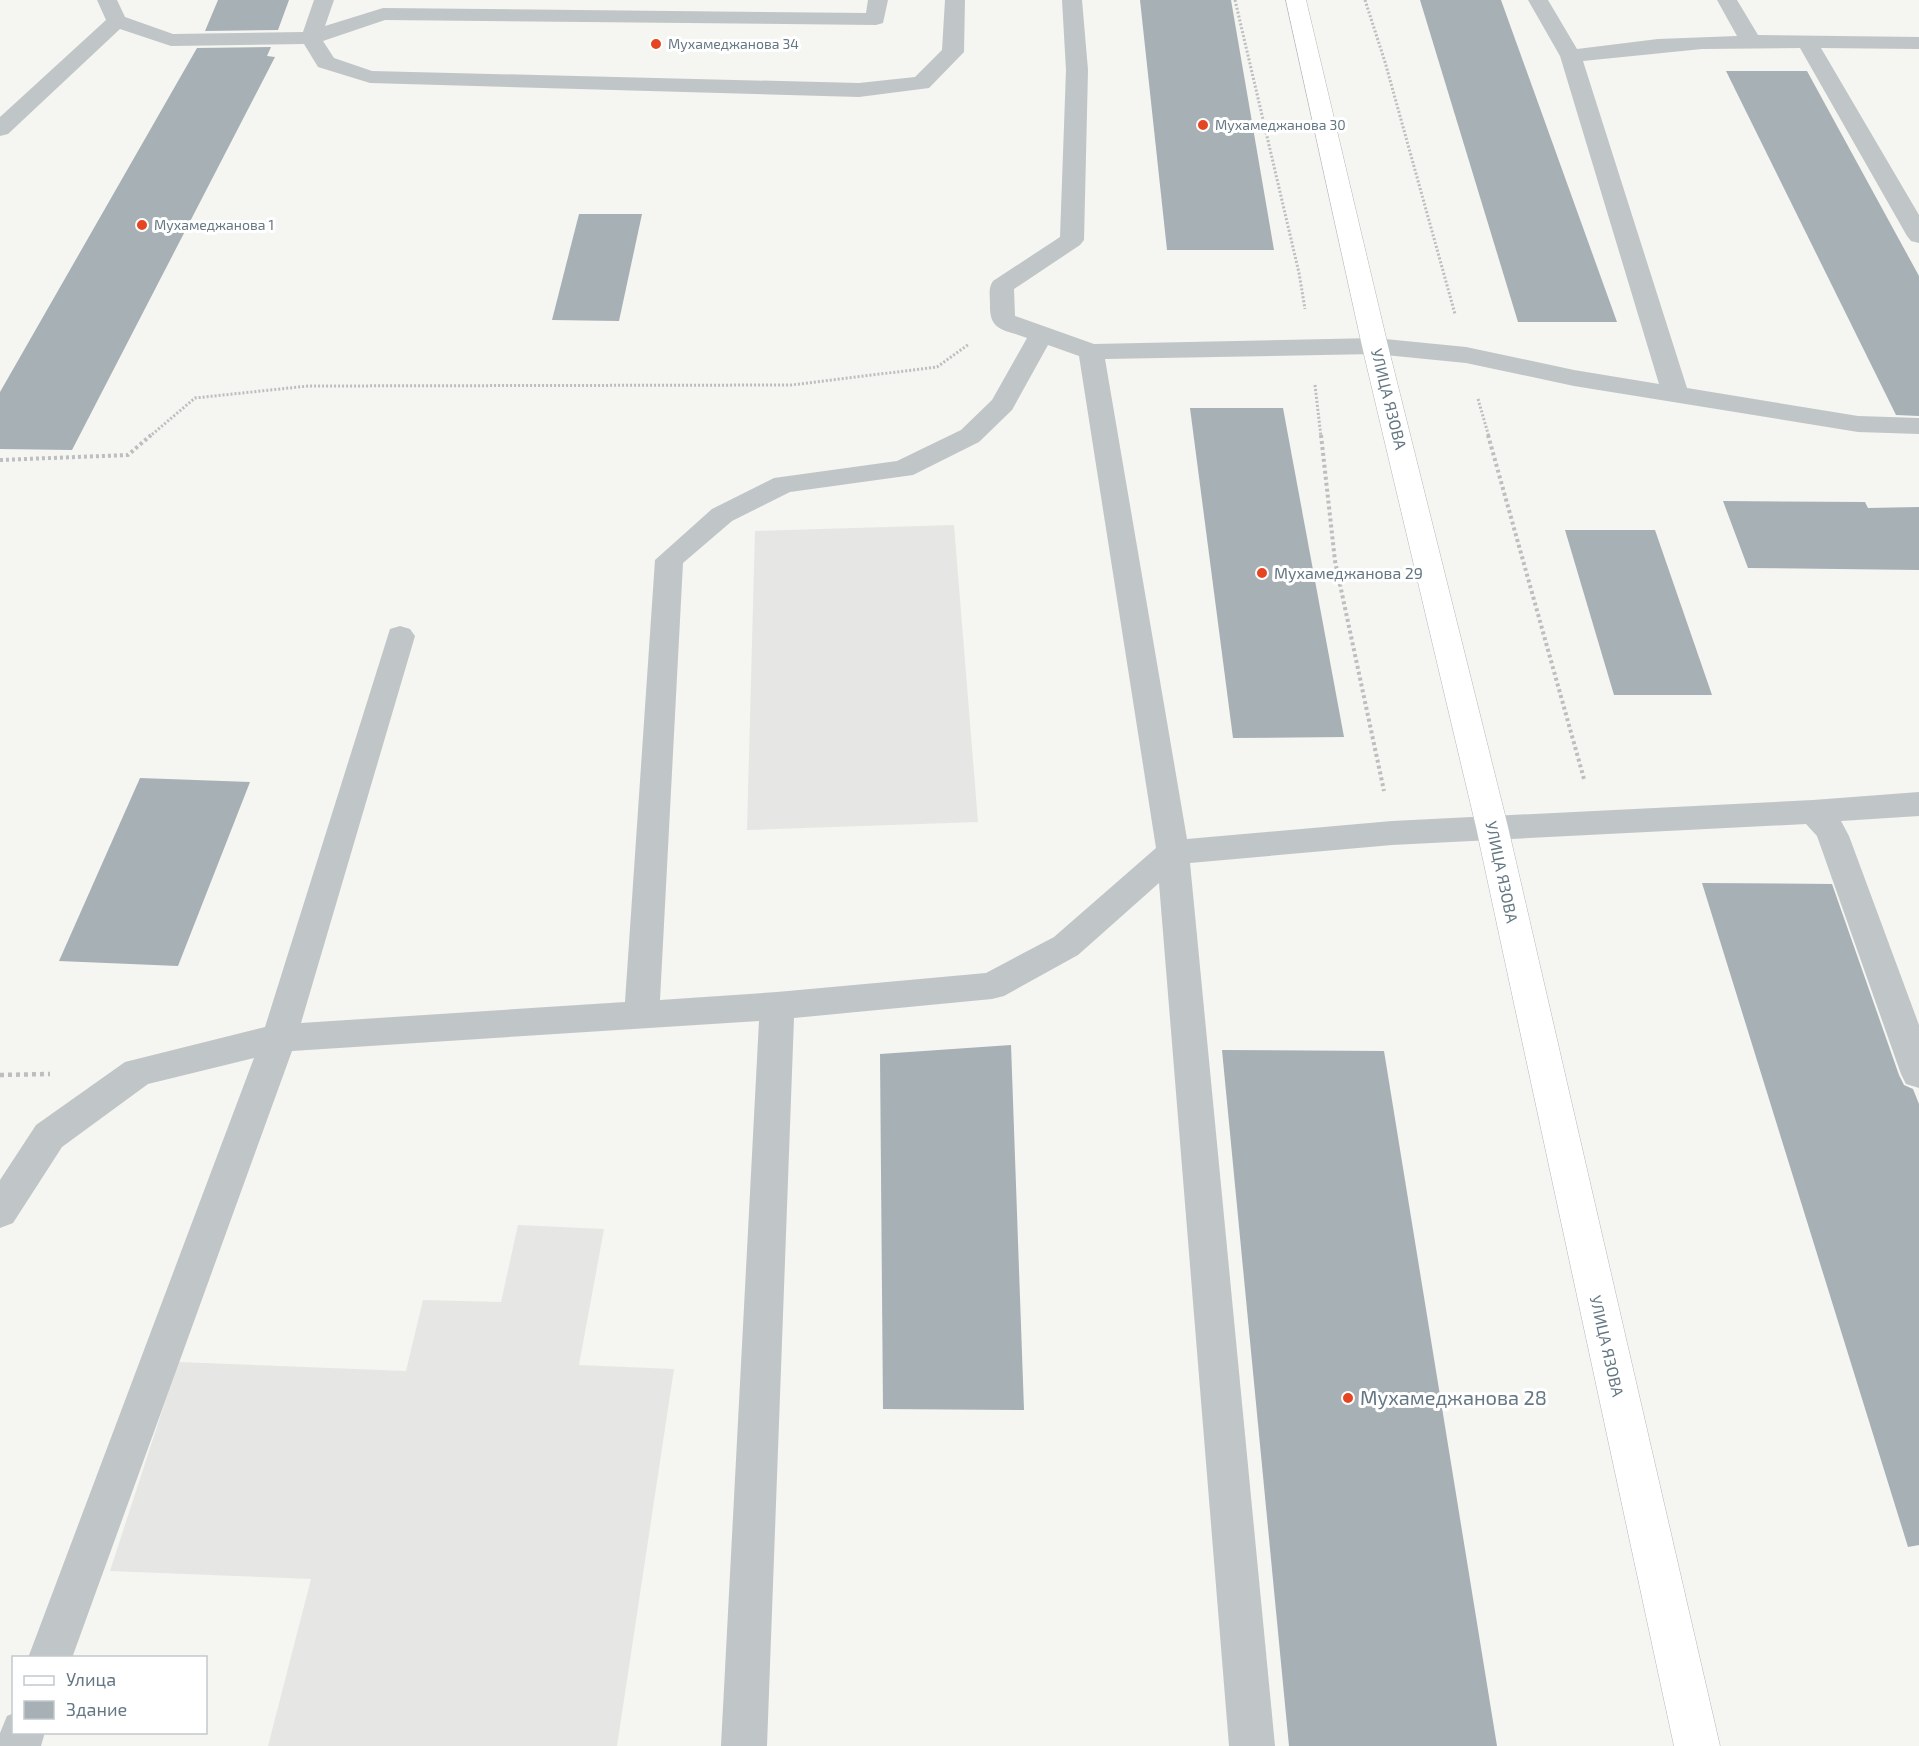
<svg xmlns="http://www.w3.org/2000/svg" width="1919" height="1746" viewBox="0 0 1919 1746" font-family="'Exo 2',sans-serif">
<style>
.built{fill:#e6e7e5}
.building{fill:#a7b0b5}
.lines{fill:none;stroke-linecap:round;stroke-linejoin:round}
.secondary-casing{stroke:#b4babe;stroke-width:1}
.path-far2{stroke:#bcbec0;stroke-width:3;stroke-dasharray:2 2;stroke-linecap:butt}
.path-far1{stroke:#bcbec0;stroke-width:4;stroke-dasharray:3 3;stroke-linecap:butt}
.path{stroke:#bcbec0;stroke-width:4.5;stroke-dasharray:4 4;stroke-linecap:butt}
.lane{fill:#c0c5c7;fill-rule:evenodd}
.secondary{fill:#fff;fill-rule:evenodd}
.poi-dot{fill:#e64521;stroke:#fff;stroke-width:2}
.labels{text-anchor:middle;stroke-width:6;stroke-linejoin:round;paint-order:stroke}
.far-poi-label{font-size:14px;fill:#647783;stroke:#fff;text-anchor:start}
.street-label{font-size:16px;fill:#647783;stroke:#fff}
.poi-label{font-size:16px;fill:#647783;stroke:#fff;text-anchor:start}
.near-poi-label{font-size:20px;fill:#647783;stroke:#fff;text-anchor:start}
</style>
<rect width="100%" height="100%" fill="#f5f5f1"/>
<g class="built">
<path d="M954,525l24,297 -231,8 8,-299z"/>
<path d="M518,1225l86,4 -25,136 95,4 -57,377h-349l43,-167 -201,-8 68,-209 228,9 17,-71 78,2z"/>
</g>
<g class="building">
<path d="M218,0h71l-11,30 -73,1z"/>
<path d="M1140,0h91l43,250h-107z"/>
<path d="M1420,0h81l116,322h-99z"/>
<path d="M271,47l-4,9 8,1 -203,393 -72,-1v-57l197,-344z"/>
<path d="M1726,71h81l112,205v140l-23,-1z"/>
<path d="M579,214h63l-23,107 -67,-1z"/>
<path d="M1190,408h93l61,329 -111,1z"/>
<path d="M1723,501l142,1 3,6 51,-1v63l-171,-2z"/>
<path d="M1565,530h90l57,165h-98z"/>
<path d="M140,778l110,4 -72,184 -119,-5z"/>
<path d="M1702,883l130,1 67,191 5,10 9,4 6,15v441l-11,2z"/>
<path d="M1011,1045l13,365 -141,-1 -3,-355z"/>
<path d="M1222,1050l162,1 113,695h-208z"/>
</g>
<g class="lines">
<g class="secondary-casing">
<path id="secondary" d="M1286,0h20l82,346 120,481 212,919h-46l-198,-919 -114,-481z"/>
</g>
<g class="path-far2">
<path d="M1235,0l64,273 6,36"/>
<path d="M1365,0l20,62 70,252"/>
<path d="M1315,385l6,52"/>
<path d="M1478,399l11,38"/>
<path d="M149,437l46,-39 113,-12 483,-1 146,-18 32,-23"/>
</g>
<g class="path-far1">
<path d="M1321,435l14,126 49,230"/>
<path d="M1488,435l96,344"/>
<path d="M0,460l128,-5 23,-20"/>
</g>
<path class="path" d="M0,1075l50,-1"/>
<g class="lane">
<path d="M97,0h20l8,17 48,17 130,-2 11,-32h20l-9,26 58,-18 483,5 2,-13h20l-5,23 -7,2 -491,-5 -62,21 11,17 38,13 487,12 56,-6 27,-27 3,-50h20l-1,52 -35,36 -70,9 -489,-14 -52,-16 -14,-23 -133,2 -51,-17 -112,105 -8,2v-19l106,-97z"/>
<path d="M1062,0h20l6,70 -4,170 -4,5 -66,44 1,27 79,28 281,-6 91,9 108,23 85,14 -99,-328 -32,-56h20l29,49 81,-10 79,-3 -20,-36h20l21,35 161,2v12l-98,-1 98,167v28l-8,-2 -4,-5 -107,-188 -98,1 -119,12 104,327 171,28 61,2v16l-61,-2 -284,-46 -108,-23 -91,-9 -270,5 82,480 205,-18 421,-21 106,-8v24l-78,5 8,15 70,189v63l-13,-4 -5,-10 -84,-238 -11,-12 -414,21 -202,18 85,883h-46l-70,-863 -81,72 -74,41 -12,3 -198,19 -27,728h-46l38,-725 -467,30 -220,607h-44l226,-600 -106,26 -86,63 -49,76 -13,5v-48l36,-55 89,-63 140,-35 125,-398 10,-3 10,3 5,7 -114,387 324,-21 30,-442 57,-51 62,-31 123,-17 64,-31 31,-30 35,-62c-23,-9 -38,-6 -37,-34 0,-9 -2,-16 3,-23l67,-44 6,-167zM1048,345l31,11 77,492 -102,89 -68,36 -209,19 -117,8 23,-437 49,-42 58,-29 123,-17 66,-33 33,-32z"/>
<path d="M14,1713v19h31l-4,14h-41v-13l7,-17z"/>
</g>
<use href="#secondary" class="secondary"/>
</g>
<g class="poi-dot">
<circle cx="656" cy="44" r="6"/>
<circle cx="1203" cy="125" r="6"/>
<circle cx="142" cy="225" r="6"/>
<circle cx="1262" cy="573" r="6"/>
<circle cx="1348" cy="1398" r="6"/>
</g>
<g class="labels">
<g class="far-poi-label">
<text x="668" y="49">Мухамеджанова 34</text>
<text x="1215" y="130">Мухамеджанова 30</text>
<text x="154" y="230">Мухамеджанова 1</text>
</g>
<g class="street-label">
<text transform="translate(1389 399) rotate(76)" y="6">УЛИЦА ЯЗОВА</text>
<text transform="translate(1502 872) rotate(78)" y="6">УЛИЦА ЯЗОВА</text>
<text transform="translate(1607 1346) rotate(77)" y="6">УЛИЦА ЯЗОВА</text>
</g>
<g class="poi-label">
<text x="1274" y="579">Мухамеджанова 29</text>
</g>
<g class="near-poi-label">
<text x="1360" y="1405">Мухамеджанова 28</text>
</g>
</g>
<rect x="12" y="1656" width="195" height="78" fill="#ffffff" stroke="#c1c9cd" stroke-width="1.5"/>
<rect x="24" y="1676" width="30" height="9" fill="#ffffff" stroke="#c1c9cd" stroke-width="1.5"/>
<text x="66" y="1686" font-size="18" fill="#647783">Улица</text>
<rect x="24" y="1701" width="30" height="18" fill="#a7b0b5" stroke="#c1c9cd" stroke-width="1.5"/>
<text x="66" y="1716" font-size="18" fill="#647783">Здание</text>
</svg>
